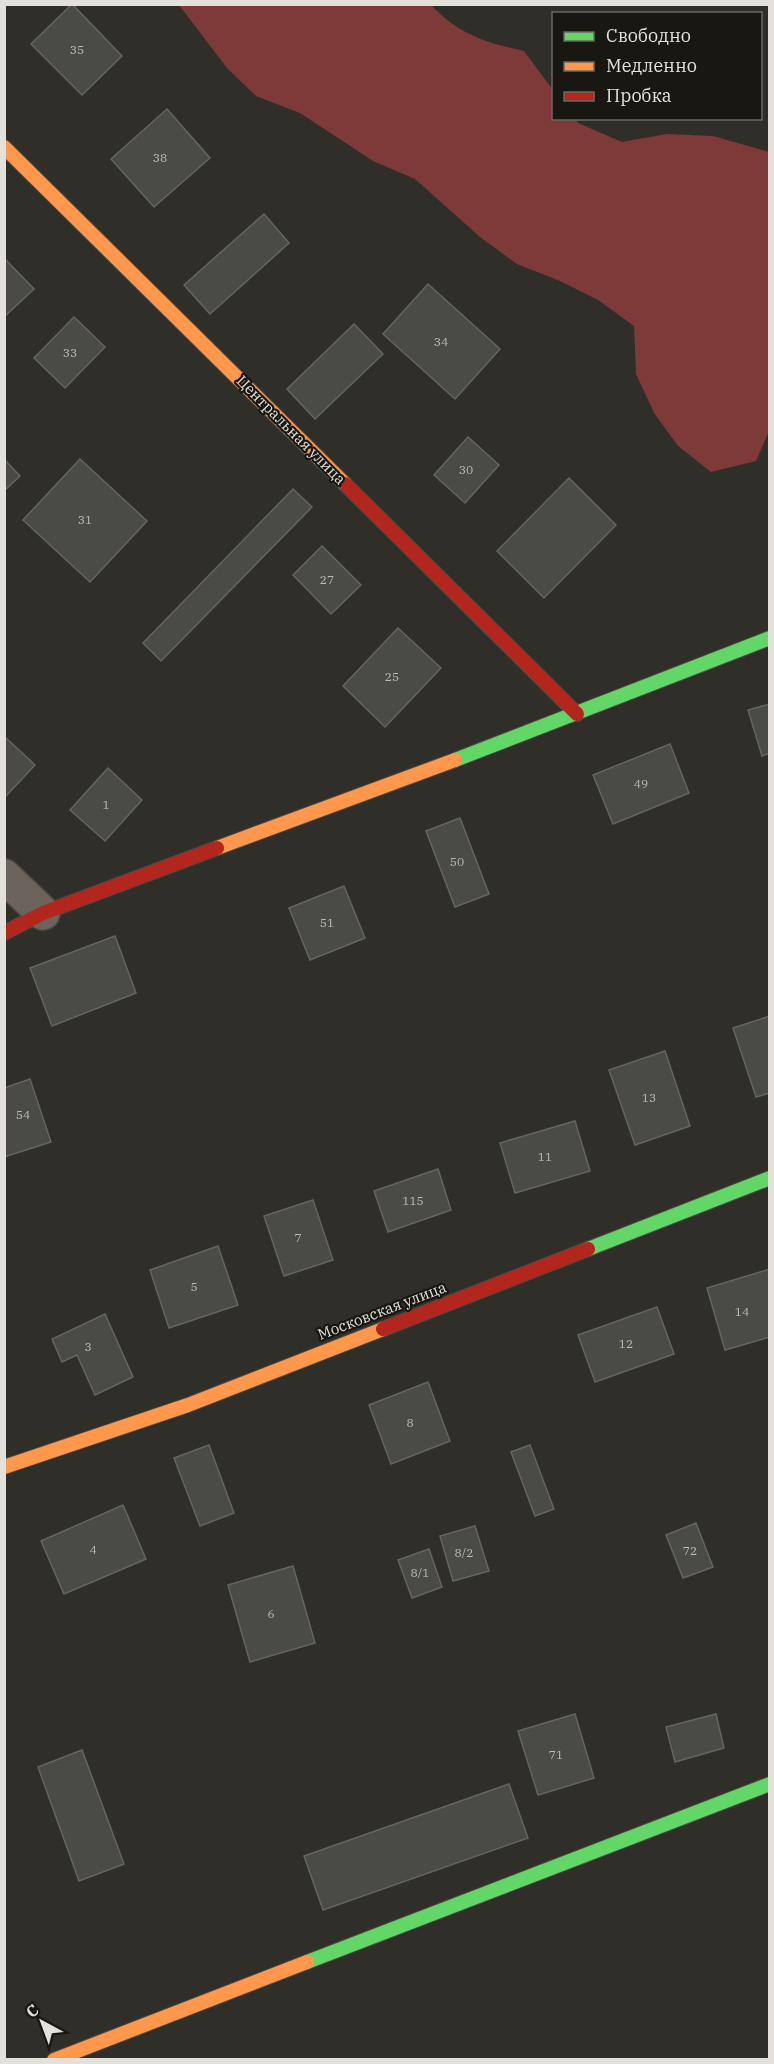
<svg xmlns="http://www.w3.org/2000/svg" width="774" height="2064" viewBox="0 0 774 2064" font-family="'IBM Plex Serif',serif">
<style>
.forest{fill:#7e3939}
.building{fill:#4a4b45;stroke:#656560;stroke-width:1.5}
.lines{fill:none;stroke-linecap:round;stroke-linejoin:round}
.street-casing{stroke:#4c4a45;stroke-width:36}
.fast-casing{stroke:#4c4a45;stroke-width:16}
.slow-casing{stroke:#4c4a45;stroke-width:16}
.jam-casing{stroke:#4c4a45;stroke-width:16}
.street{stroke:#6c635c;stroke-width:33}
.fast{stroke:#63d668;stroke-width:14}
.slow{stroke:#ff974d;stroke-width:14}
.jam{stroke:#b3261e;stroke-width:14}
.labels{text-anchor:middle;stroke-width:4.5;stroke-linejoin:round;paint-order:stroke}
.number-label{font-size:12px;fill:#bebcb5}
.street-label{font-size:15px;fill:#e4e1da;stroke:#191712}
</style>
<rect width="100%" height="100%" fill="#302e28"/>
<path class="forest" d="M179,5h252c29,30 53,37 93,46l29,39 1,28 21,1 3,4 44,19 45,-8 46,2 56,16 1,277 -14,32 -45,11 -33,-26 -24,-33 -18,-39 -2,-48 -36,-26 -38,-19 -43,-17 -37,-27 -65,-58 -42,-18 -73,-48 -44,-17 -29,-28z"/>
<g class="building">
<path d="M72,4l50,52 -40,39 -51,-51z"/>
<path d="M167,109l43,49 -56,49 -43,-48z"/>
<path d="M264,214l25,29 -79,71 -26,-29z"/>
<path d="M4,258l30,31 -30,28z"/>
<path d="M428,284l72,65 -45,50 -72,-65z"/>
<path d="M74,317l31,30 -40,41 -31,-30z"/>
<path d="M354,324l29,30 -68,65 -28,-30z"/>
<path d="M468,437l31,28 -34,38 -31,-28z"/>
<path d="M4,459l16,17 -16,15z"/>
<path d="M80,459l67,62 -57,61 -67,-62z"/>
<path d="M569,478l47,47 -72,73 -47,-47z"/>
<path d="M293,489l19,18 -151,154 -18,-18z"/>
<path d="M322,546l39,39 -30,29 -38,-39z"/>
<path d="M398,628l43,40 -56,59 -42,-41z"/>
<path d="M770,704v49l-8,3 -14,-46z"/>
<path d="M4,736l31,29 -30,32h-1z"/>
<path d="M670,744l19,49 -76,31 -20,-49z"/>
<path d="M108,768l34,32 -37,41 -35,-31z"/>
<path d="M460,818l29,76 -34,13 -29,-76z"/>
<path d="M344,886l21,52 -55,22 -21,-52z"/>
<path d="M115,936l21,57 -84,33 -22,-58z"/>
<path d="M770,1016v77l-14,4 -23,-69z"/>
<path d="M665,1051l25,75 -55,19 -26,-75z"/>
<path d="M30,1079l21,63 -47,15v-69z"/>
<path d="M575,1121l15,50 -75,22 -15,-50z"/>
<path d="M438,1169l13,41 -63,22 -14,-41z"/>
<path d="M313,1200l20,60 -49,16 -20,-60z"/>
<path d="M218,1246l20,59 -69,23 -19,-58z"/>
<path d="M770,1269v68l-45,13 -18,-62z"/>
<path d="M657,1307l17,47 -79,28 -17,-47z"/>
<path d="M105,1314l28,63 -38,18 -18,-40 -15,7 -10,-23z"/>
<path d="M428,1382l22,59 -59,23 -22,-59z"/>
<path d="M209,1445l25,68 -34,13 -26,-68z"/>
<path d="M530,1445l24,64 -19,7 -24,-64z"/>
<path d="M123,1505l23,54 -82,35 -23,-53z"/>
<path d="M696,1523l17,44 -30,11 -17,-43z"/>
<path d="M475,1526l14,45 -36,10 -13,-45z"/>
<path d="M429,1549l13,38 -30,11 -14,-38z"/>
<path d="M293,1566l22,77 -65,19 -22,-77z"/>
<path d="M575,1714l19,64 -56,17 -20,-64z"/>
<path d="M716,1714l8,34 -49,14 -9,-35z"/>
<path d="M82,1750l42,114 -45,17 -41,-114z"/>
<path d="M509,1784l19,54 -205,72 -19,-54z"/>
</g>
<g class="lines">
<g class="street-casing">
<path id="street" d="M4,876l39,37"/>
</g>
<g class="fast-casing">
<g id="fast">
<path d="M455,760l315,-122"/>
<path d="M588,1249l182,-71"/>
<path d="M307,1962l463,-178"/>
</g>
</g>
<g class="slow-casing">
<g id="slow">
<path d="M4,147l341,337"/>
<path d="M217,848l238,-88"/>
<path d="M4,1467l184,-62 195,-76"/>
<path d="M54,2060l253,-98"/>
</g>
</g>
<g class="jam-casing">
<g id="jam">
<path d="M345,484l232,230"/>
<path d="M4,933l39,-20 174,-65"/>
<path d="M383,1329l205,-80"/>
</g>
</g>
<use href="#street" class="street"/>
<use href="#fast" class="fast"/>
<use href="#slow" class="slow"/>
<use href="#jam" class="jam"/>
</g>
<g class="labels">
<g class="number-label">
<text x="77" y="54">35</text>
<text x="160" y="162">38</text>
<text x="441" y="346">34</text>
<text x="70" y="357">33</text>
<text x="466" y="474">30</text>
<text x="85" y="524">31</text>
<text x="327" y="584">27</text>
<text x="392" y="681">25</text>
<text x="641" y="788">49</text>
<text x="106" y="809">1</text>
<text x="457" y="866">50</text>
<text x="327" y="927">51</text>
<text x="649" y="1102">13</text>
<text x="23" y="1119">54</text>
<text x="545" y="1161">11</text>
<text x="413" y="1205">115</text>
<text x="298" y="1242">7</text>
<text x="194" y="1291">5</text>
<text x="742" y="1316">14</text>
<text x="626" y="1348">12</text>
<text x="88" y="1351">3</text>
<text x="410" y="1427">8</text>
<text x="93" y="1554">4</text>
<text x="690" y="1555">72</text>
<text x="464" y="1557">8/2</text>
<text x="420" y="1577">8/1</text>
<text x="271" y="1618">6</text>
<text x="556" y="1759">71</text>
</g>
<g class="street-label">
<text transform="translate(291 430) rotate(45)" y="5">Центральная улица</text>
<text transform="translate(382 1311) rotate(-21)" y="5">Московская улица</text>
</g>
</g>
<rect width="774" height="2064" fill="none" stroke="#e4e1da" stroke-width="12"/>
<rect x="552" y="12" width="210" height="108" fill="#191712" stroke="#6a6862" stroke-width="1.5"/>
<rect x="564" y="32" width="30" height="9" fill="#63d668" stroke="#6a6862" stroke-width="1.5"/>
<text x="606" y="42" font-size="18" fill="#e4e1da">Свободно</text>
<rect x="564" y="62" width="30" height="9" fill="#ff974d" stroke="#6a6862" stroke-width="1.5"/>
<text x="606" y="72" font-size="18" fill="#e4e1da">Медленно</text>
<rect x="564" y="92" width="30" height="9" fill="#b3261e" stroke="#6a6862" stroke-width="1.5"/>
<text x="606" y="102" font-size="18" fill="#e4e1da">Пробка</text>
<g transform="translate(42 2022) rotate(319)" stroke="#191712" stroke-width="4.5" paint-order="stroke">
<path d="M0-4.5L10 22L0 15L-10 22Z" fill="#e4e1da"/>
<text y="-9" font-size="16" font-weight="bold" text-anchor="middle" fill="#e4e1da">С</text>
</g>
</svg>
